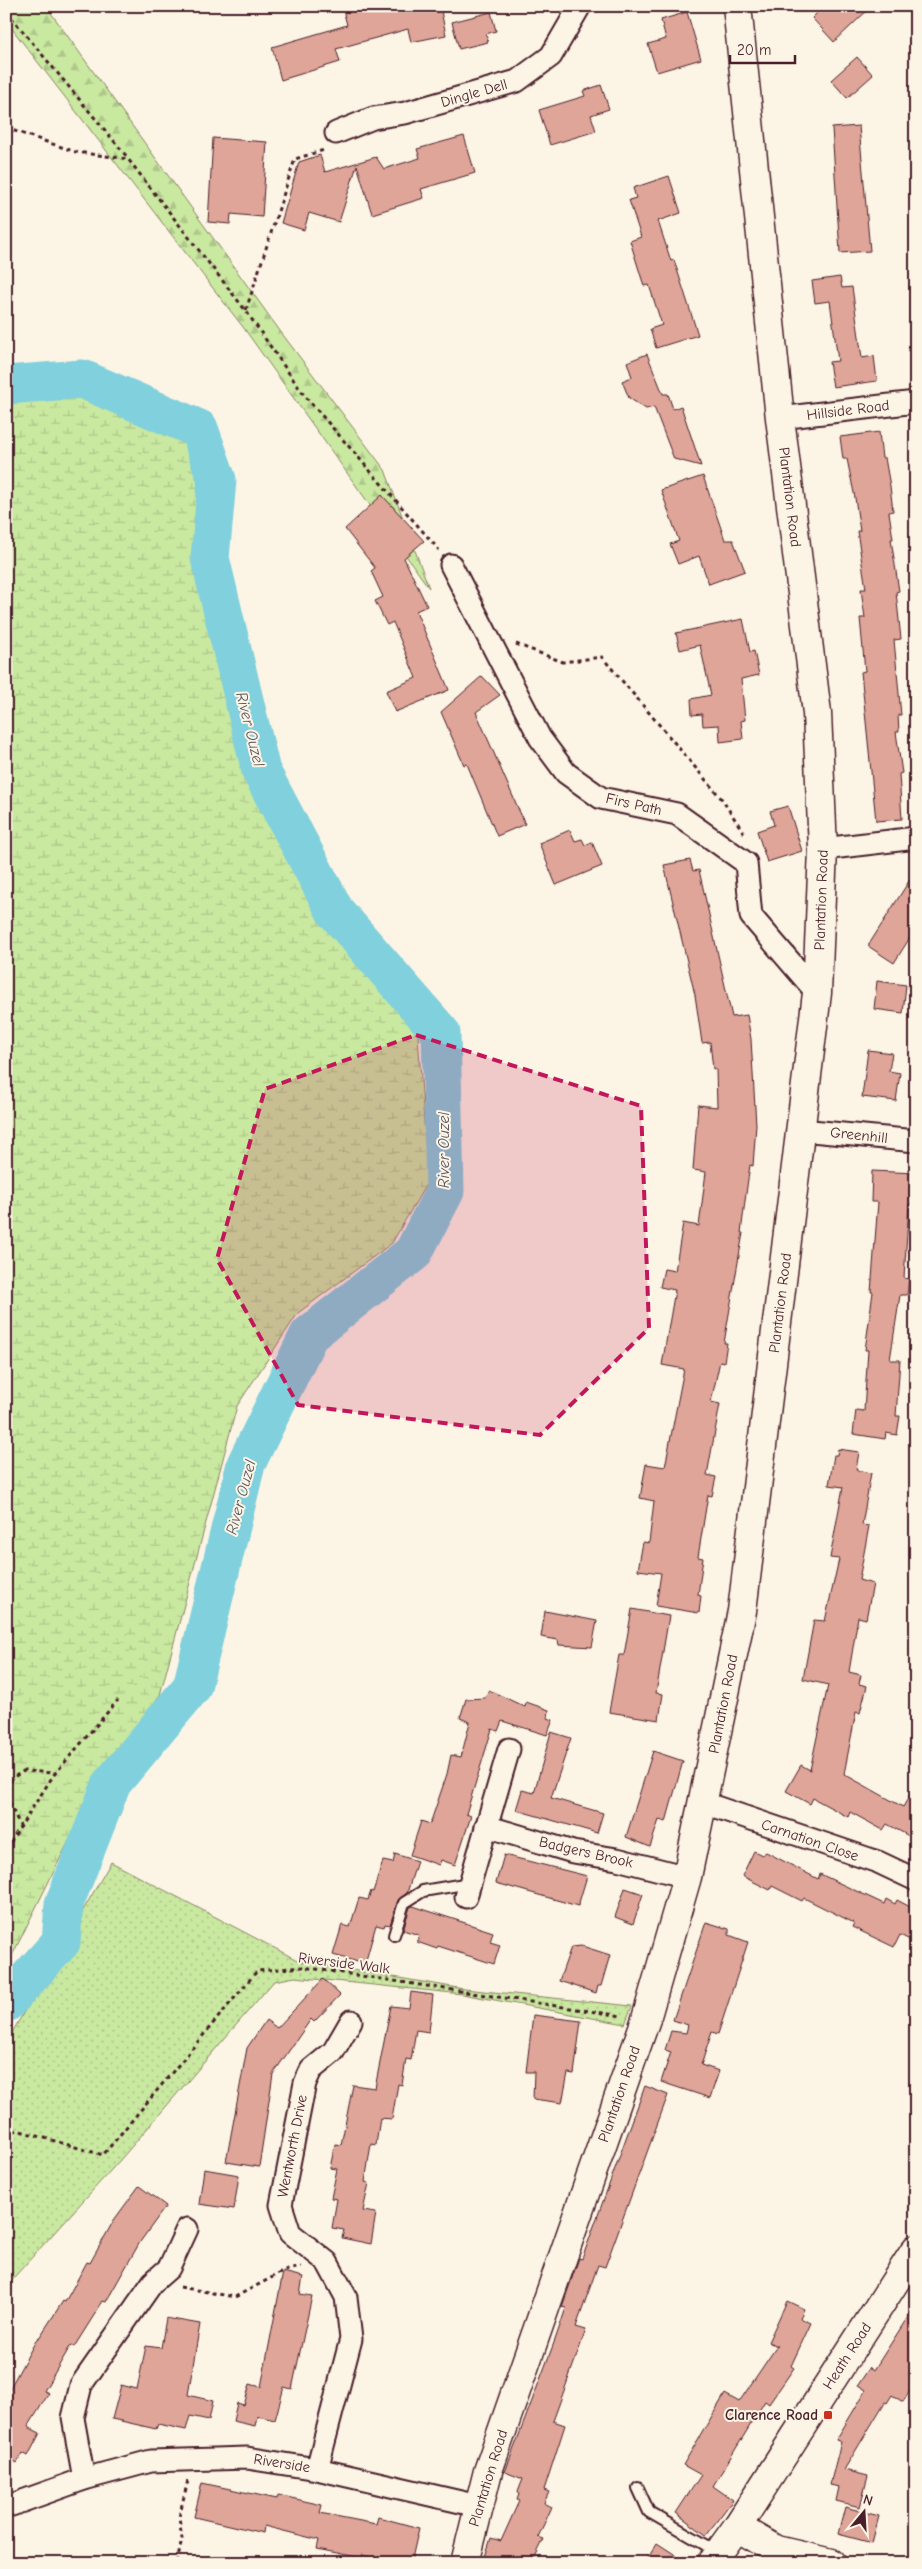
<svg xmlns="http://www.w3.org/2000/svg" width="922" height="2569" viewBox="0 0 922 2569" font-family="'Comic Neue',sans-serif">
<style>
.grass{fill:url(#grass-dots);stroke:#8a8466}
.forest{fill:url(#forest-firs);stroke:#8a8466}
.wetland{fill:url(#wetland-marsh);stroke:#8a8466}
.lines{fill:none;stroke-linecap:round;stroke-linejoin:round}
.river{stroke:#81d0dd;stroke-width:39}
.building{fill:#dea598;stroke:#4a1f2b}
.lane-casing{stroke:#4a1f2b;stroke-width:14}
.street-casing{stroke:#4a1f2b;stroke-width:25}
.secondary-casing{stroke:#4a1f2b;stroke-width:31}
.path{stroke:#4a1f2b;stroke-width:3;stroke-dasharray:4 4;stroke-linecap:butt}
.lane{stroke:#fcf5e5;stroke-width:10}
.street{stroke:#fcf5e5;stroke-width:21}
.secondary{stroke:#fcf5e5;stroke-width:28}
.marked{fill:#c2185b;fill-opacity:0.2;stroke:#c2185b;stroke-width:4;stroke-dasharray:10 6;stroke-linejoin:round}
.poi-dot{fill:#c8321e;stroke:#fcf5e5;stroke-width:2}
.labels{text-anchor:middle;stroke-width:4;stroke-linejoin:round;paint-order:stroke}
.street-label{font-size:15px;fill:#4a1f2b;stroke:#fcf5e5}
.poi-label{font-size:15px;font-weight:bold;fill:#4a1f2b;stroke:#fcf5e5;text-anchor:end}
.water-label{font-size:16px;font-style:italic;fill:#5a5460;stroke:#fcf5e5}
</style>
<defs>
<pattern id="grass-dots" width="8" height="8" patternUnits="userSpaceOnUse" patternTransform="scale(1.25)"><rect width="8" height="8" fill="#c9e8a0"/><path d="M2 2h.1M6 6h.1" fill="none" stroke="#aec78a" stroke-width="1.8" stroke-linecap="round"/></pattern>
<pattern id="forest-firs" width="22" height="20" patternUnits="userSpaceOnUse" patternTransform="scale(1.25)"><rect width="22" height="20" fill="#c9e8a0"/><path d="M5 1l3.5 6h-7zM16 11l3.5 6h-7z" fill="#aec78a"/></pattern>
<pattern id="wetland-marsh" width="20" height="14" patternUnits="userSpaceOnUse" patternTransform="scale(1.25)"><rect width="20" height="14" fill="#c9e8a0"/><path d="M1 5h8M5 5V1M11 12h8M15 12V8" fill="none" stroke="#aec78a"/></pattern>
</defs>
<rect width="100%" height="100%" fill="#fcf5e5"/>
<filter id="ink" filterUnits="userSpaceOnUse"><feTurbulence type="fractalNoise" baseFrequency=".02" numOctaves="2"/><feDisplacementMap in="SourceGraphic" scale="10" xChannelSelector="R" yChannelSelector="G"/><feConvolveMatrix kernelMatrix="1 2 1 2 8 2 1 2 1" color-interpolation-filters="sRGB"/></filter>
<g filter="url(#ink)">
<path class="grass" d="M111,1862l188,99 165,28 168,17 -7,18 -163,-30 -167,-17 -21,4 -153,178 -115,127v-243z"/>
<path class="forest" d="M6,6h40l234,325 105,139 44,118 -186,-261 -237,-306z"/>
<path class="wetland" d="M81,387l115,51 6,164 49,175 74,136 93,122 10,146 -36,62 -94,70 -61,93 -77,289 -59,81 -95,192v-1575z"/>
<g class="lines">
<path class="river" d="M6,385l76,-6 117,50 18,51 -7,78 51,213 74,140 106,122 4,158 -32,62 -104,82 -63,129 -54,223 -80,96 -48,121 -3,38 -55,61"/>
</g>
<g class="building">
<path d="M342,6h98l6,29 -35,7 -3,-13 -72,20 4,13 -59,18 -9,-33 75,-22z"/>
<path d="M824,6h48l-38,36 -22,-24z"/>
<path d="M491,12l5,19 -10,3 2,8 -29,7 -7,-27z"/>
<path d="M687,12l14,47 -44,13 -9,-28 18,-5 -5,-19z"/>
<path d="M857,57l16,18 -26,23 -16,-18z"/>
<path d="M601,85l8,24 -18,6 5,16 -46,14 -11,-35 46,-14 -2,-5z"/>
<path d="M859,126l11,125 -30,2 -8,-125z"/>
<path d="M464,136l11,37 -54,16 3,9 -52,16 -15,-49 -18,57 -30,-9 -5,17 -23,-7 18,-61 21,-7 5,17 51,-15 8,12 36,-11 -3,-9z"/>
<path d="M213,138l54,4 -5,75 -31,-3 -1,10 -22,-2z"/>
<path d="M669,176l12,37 -23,8 13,40 3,-1 24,75 -42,13 -6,-19 12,-4 -13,-40 -5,1 -14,-45 11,-4 -12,-37 7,-2 -3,-10z"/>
<path d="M840,277l2,11 10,-1 10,71 12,-2 3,25 -44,6 -4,-25 9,-1 -8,-60 -15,2 -3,-22z"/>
<path d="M647,354l16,40h5l5,15 8,-3 20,60 -27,-7 -20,-52 -8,2 -17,-11 -7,-17 10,-4 -5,-15z"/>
<path d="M879,432l3,26h3l5,28 3,25 -4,1 4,27h-2l8,52 -3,1 5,47 -7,1 7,75h-3l1,17h-3l6,41 -3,1 3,45 -26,2 -15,-149 4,-1 -5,-53h5l-4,-29h5l-9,-58h3l-5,-33 -8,-39h-4l-3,-22z"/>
<path d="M703,476l22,64h8l12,31 -36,13 -10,-28 -21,8 -8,-20 9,-3 -18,-51z"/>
<path d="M382,495l42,46 -20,17 23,48 -11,5 33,79 -54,22 -9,-21 30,-13 -23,-56 -6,3 -12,-24 8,-4 -12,-26 4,-3 -30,-39z"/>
<path d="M743,619l7,33 4,-1 5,24 -18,4 4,41 -4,1 2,18 -23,3 -1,-17 -16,1 -1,-12 -10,1 -1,-16 20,-4 -11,-50 -20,5 -4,-17z"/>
<path d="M482,676l18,19 -24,17 49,112 -28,12 -30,-72 -3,1 -23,-53z"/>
<path d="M788,806l14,45 -35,11 -10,-31 17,-6 -4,-14z"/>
<path d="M570,830l5,11 7,-2 3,6 7,-3 10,24 -46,19 -17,-42z"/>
<path d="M690,860l3,11 6,-1 33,147 15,-2 4,24 5,86 -3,41 -3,-1 -5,36 -4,32h2l-19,110h3l-3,19 -4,-1 -9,41 9,2 -13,71 9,2 -4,19 -4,-1 -10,62 5,1 -5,37 3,1 -2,17 -43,-7 5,-33 -23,-3 5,-28 6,1 5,-42 -14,-3 6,-34 19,3 19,-98 -22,-4 13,-75 -15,-3 4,-18 11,2 8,-48 16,3 7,-54 -13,-2 5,-65 19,2 -1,-38h-3l-3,-27 -8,1 -7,-48 -31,-130z"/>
<path d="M916,870v58l-22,35 -26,-17z"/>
<path d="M877,981l29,4 -3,28 -29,-4z"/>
<path d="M868,1050l24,3 -3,18 11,2 -4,28 -34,-4z"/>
<path d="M872,1171l44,2v31h-7l-5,74 5,1 -2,16h-7l-10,65h10l-4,56h4l-3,19 -11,-2 -1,6 -32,-5 3,-24 8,1 4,-61h-3l8,-58h-2l7,-90h-7z"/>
<path d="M838,1449l21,3 -3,18 15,3 -9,52 7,1 -10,54 14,4 -7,35 -8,-2 -9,55 12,3 -2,9 8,2 -7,27 -4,-1 -12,62 59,33 13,-22v55l-29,-16 -4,6 -33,-18 -2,5 -35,-19 -3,6 -24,-13 15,-26 9,5 18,-85 -25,-6 11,-59 11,1 14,-62 -9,-1 13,-71 -14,-2 5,-30h3z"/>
<path d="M632,1609l37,7 -13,77 7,1 -4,26 -50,-8 10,-57h5z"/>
<path d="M545,1611l52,10 -5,26 -33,-2 -1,-5 -17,-3z"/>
<path d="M489,1690l36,17 1,-5 23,8 -1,8 5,2 -6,15 -45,-14 -4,10 -6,-2 -26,85 5,2 -16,49 -14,-5 -2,5 -29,-10 11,-34 9,3 17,-50 4,-19 10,2 9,-35 -10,-4 6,-19 19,-1z"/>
<path d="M551,1732l20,6 -20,60 52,15 -6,20 -81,-23 6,-20 12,3z"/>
<path d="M653,1751l30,10 -17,61 -7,-2 -9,27 -24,-10z"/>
<path d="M754,1851l8,4 4,-3 52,27 2,-5 64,30 2,-5 9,5 2,-4 19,10v33l-16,-8 -6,12 -42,-20 2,-4 -50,-25 -2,3 -30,-15 -2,4 -28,-14z"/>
<path d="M395,1854l22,7 -10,32 -9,7 -8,25 -5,-1 -1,3 -8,-2 -11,39 -32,-9 9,-30 8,2 9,-29 9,2 3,-9 2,1 10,-31 10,2z"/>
<path d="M504,1855l83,21 -9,30 -82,-23z"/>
<path d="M625,1888l18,6 -10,30 -18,-7z"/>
<path d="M413,1906l80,26 -3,10 10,3 -6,19 -56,-18 -1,3 -20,-7 2,-7 -16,-5 7,-23z"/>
<path d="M706,1922l23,7v6l19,7 -30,92 -6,-2 -11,33 18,6 -9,27 -49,-16 10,-30 -6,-2 6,-19 15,2 2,-8 -15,-5z"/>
<path d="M582,1946l28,9 -9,31h-3l-2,7 -37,-12 12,-34z"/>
<path d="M323,1979l17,16 -26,27 -3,-3 -38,55 -14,93 -33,-5 21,-114 19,-28 11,8z"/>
<path d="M411,1992l22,3 -4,37 -13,-2 -5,30 -5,-1 -4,26 -4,-1 -6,35 -12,-1 -4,27 -5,-1 -6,38 4,1 -6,28 13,2 -5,31 -29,-6 2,-8 -12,-2 5,-29 -6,-1 6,-29 -7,-1 5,-24 6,1 12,-60 22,3 16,-82 18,2z"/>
<path d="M533,2015l48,6 -7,53 -6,-1 -6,30 -29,-4 1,-27h-8z"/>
<path d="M645,2086l23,9 -63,172 -7,-2 -22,62 10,3 -33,91 12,4 -21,65 5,2 -5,11 8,4 -14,30 6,2 -12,24h-49l8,-25 10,3 18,-40 -2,-1 2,-6 -1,-2 5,-13 -18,-7 50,-132 11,-32 -4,-1 17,-49 3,1z"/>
<path d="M204,2169l35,6 -5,34 -35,-5z"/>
<path d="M139,2186l27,20 -26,36 -34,60 -3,-1 -29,46 -3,-2 -27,46 5,2 -21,34 12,6 -12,23 -5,-3 -6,10 -11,-7v-61l32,-58 1,1 24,-37 2,1 22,-40 3,1 24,-43z"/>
<path d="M283,2272l20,5 -3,17 12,2 -20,93 -8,-2 -9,33 -18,-4 -2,10 -22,-5 4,-18 7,2 6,-21 11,3z"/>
<path d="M787,2301l17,8 -4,9 11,5 -20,43 3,2 -25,36 -4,-3 -52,85 20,14 -27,35 -30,-22 25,-38 -18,-10 42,-71 14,8 38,-56 -9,-4z"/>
<path d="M916,2304v77l-13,21 -11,-7 -5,8 -2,-1 -41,68 24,6 -8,31 -24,-6 3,-14 -9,-2 11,-43 -5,-2 30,-50 -8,-5 12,-18 4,3z"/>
<path d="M166,2318l34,6 -12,71 25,6 -4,19 -19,-4 -4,14 -28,-6 -2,5 -44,-10 9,-34 16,4 9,-43 15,2z"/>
<path d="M202,2483l75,16 1,-4 44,10 -2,8 56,11 2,-7 41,11 -8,35h-16l-33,-8v3l-45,-9 2,-9 -55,-14 -1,7 -69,-16z"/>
<path d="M845,2507l34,9 -7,27 -34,-9z"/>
<path d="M657,2543l31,20h-43z"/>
</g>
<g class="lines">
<g class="lane-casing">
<g id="lane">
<path d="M394,1935l10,-32 19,-12 47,-8"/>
<path d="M638,2488l11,24 69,40"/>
</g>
</g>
<g class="street-casing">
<g id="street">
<path d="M336,133l37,-15 32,-5 112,-32 34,-25 29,-50"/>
<path d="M780,418l136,-16"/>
<path d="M451,565l89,173 26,35 35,25 76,16 69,49 5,53 66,77"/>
<path d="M823,849l93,-11"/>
<path d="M801,1130l115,11"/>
<path d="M704,1803l174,59 38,18"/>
<path d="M486,1826l87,26 44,7 70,18"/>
<path d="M466,1897l43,-148"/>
<path d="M317,2469l34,-130 -5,-42 -19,-35 -37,-29 -9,-28 24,-122 6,-13 22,-18 18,-31"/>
<path d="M84,2479l-11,-61 8,-33 72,-103 16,-14 18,-39"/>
<path d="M6,2507l78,-28 67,-18 96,-3 70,11 161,37"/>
</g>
</g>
<g class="secondary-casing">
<g id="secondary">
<path d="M737,2527l39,23 56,13"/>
<path d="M465,2563l23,-92 158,-452 41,-142 55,-266 75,-618 6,-144 -6,-136 -37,-295 -43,-412"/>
<path d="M711,2563l26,-36 179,-278"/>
</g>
</g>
<g class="path">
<path d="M6,11l122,147"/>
<path d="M6,128l70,24 52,7 118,152 58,84 135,155"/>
<path d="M246,310l49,-151 29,-9"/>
<path d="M516,644l47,18 39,-5 119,141 23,35"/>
<path d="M21,1828c-9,-21 -16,-27 -9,-50l12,-7 31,2"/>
<path d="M6,1849l47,-73 65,-76"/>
<path d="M6,2135l11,-5 86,25 154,-184 46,-4 319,49"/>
<path d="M180,2287l55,10 49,-26 17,-4"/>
<path d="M177,2563l5,-24 -3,-22 9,-37"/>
</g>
<use href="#lane" class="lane"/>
<use href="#street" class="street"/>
<use href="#secondary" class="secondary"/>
</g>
</g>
<path class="marked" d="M416,1035l225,71 8,222 -109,107 -242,-30 -81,-146 48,-170z"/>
<rect class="poi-dot" x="823" y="2410" width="10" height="10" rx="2.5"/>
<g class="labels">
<g class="street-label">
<text transform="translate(474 93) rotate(-16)" y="5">Dingle Dell</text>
<text transform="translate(848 410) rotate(-7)" y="5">Hillside Road</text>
<text transform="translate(790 497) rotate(83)" y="5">Plantation Road</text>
<text transform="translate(634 804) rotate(13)" y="5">Firs Path</text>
<text transform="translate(821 900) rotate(-88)" y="5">Plantation Road</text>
<text transform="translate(859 1135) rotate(6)" y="5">Greenhill</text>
<text transform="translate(780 1303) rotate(-83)" y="5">Plantation Road</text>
<text transform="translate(723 1704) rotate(-79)" y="5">Plantation Road</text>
<text transform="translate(810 1840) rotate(19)" y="5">Carnation Close</text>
<text transform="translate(586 1852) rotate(13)" y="5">Badgers Brook</text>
<text transform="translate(344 1963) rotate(7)" y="5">Riverside Walk</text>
<text transform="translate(619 2094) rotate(-71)" y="5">Plantation Road</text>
<text transform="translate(292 2146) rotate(-79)" y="5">Wentworth Drive</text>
<text transform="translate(847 2356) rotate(-57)" y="5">Heath Road</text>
<text transform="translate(282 2463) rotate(9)" y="5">Riverside</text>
<text transform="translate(488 2478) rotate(-73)" y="5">Plantation Road</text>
</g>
<g class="poi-label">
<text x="818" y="2420">Clarence Road</text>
</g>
<g class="water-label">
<text transform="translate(251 729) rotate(76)" y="6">River Ouzel</text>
<text transform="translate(443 1150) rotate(-90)" y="6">River Ouzel</text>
<text transform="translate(240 1497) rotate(-75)" y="6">River Ouzel</text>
</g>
</g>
<rect width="922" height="2569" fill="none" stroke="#fcf5e5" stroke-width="25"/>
<rect x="12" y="12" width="897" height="2544" fill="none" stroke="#4a1f2b" stroke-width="2" filter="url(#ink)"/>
<g transform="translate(864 2512) rotate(18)" stroke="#fcf5e5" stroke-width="4" paint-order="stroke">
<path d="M0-4L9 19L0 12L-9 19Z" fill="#4a1f2b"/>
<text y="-8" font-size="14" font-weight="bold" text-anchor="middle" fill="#4a1f2b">N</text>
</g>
<path d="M730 55v8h65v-8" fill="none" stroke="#4a1f2b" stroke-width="2.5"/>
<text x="737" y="55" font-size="15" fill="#4a1f2b" stroke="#fcf5e5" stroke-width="4" paint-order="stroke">20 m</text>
</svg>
